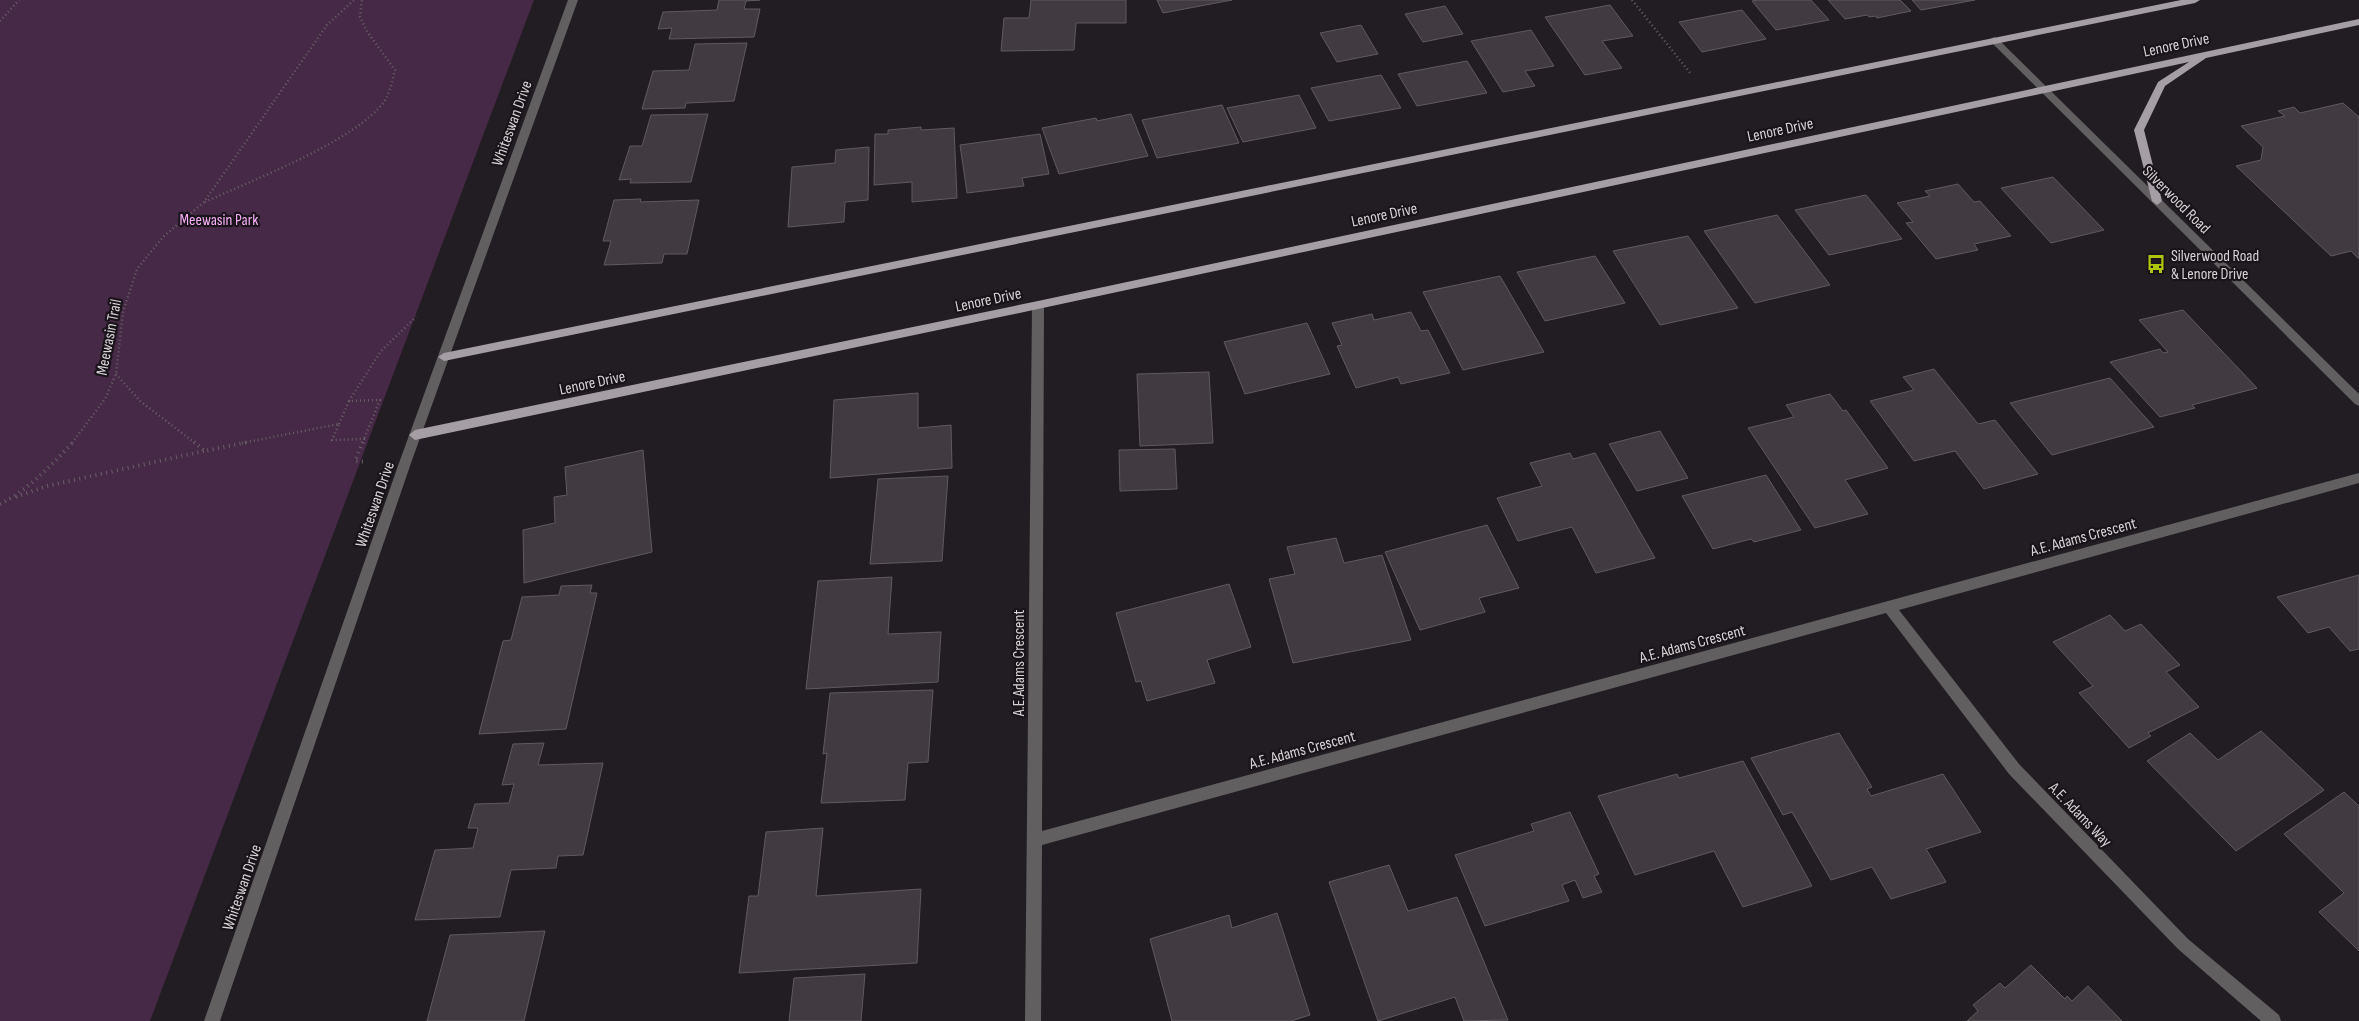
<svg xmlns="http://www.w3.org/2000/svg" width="2359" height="1021" viewBox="0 0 2359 1021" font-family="'Sofia Sans Condensed',sans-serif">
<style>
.green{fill:#462946}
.building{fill:#413b41;stroke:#605a5f}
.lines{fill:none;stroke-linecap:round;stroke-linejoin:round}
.path-far1{stroke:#676266;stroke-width:2.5;stroke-dasharray:1 3;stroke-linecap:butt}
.path{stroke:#676266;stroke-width:4;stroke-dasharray:1 4.5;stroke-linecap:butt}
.minor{fill:#625f61;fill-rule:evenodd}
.major{fill:#a59fa5;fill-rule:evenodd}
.labels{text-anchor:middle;stroke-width:4.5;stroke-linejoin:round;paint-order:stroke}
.street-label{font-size:16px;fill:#d6d2d5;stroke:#191419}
.park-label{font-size:16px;fill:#f9aef7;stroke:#191419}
.poi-label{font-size:16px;fill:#d6d2d5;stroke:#191419;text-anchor:start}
</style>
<rect width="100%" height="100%" fill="#221d22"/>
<path class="green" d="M0,0h534l-384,1021h-150z"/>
<g class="building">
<path d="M719,0h41l-14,1 -2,8h16l-6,28 -85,2 3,-11 -14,1 5,-17 54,-2z"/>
<path d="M1031,0h95v23h-50l-2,27 -73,1 3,-33h25z"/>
<path d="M1157,0h75l-69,13z"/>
<path d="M1758,0h53l18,20 -53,10 -24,-29z"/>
<path d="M1828,0h72l11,11 -34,7 -1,-2 -7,1 -2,-2 -22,4z"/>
<path d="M1912,0h63l-54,10z"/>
<path d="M1610,5l23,31 -31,5 20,27 -37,7 -40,-58z"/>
<path d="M1445,6l18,28 -40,8 -18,-28z"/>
<path d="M1742,10l24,29 -64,13 -23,-30z"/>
<path d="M1361,25l17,29 -41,8 -17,-29z"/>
<path d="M1531,30l23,36 -29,5 10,15 -32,6 -32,-51z"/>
<path d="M747,43l-13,58 -48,2 -1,5 -43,1 11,-38 36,-1 6,-26z"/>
<path d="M1467,61l20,32 -70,13 -19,-32z"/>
<path d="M1381,75l20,33 -72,13 -18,-33z"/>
<path d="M1299,95l17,33 -73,14 -16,-34z"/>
<path d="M2343,103l16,14v142l-8,-8 -20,5 -95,-90 25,-6 2,-13 -22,-21 44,-10 -7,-5 16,-4 6,6z"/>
<path d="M1222,105l17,38 -82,15 -15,-38z"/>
<path d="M708,114l-17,68 -61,1 1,-4 -12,1 11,-34h12l9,-31z"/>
<path d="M1131,114l17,42 -89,18 -17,-46 54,-10 1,3z"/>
<path d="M921,127v3l33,-2 3,70 -45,4v-20l-38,3 1,-51h13v-4z"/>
<path d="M1040,134l9,40 -27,4 2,8 -57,7 -7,-48z"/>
<path d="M869,147l-1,53 -23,2 -1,20 -56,5 4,-60 43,-4 1,-13z"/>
<path d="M2053,177l51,53 -53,13 -50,-55z"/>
<path d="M1958,184l16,18 6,-1 31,35 -37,8 4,6 -42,9 -30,-36 7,-1 -16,-19 33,-7 -5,-5z"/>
<path d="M1866,195l36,44 -73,16 -34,-45z"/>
<path d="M641,199l-1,3 59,-2 -12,54h-23l-2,9 -58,2 7,-24h-8l11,-41z"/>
<path d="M1777,215l53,70 -75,18 -51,-72z"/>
<path d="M1688,236l50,72 -78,17 -47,-74z"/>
<path d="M1595,256l30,47 -80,18 -28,-49z"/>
<path d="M1500,276l44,76 -81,18 -40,-78z"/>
<path d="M2183,310l74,78 -65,17 3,3 -35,9 -50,-55 50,-13 3,4 5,-1 -29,-32z"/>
<path d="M1411,312l10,19 7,-1 22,43 -49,11 -3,-7 -42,11 -19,-42 5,-1 -10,-22 40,-9 2,6z"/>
<path d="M1307,323l23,51 -85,20 -21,-52z"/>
<path d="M1934,369l44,55 17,-4 43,54 -54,15 -29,-38 -41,10 -44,-60 44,-11 -11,-13z"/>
<path d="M1209,372l4,71 -73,3 -3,-72z"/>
<path d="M2110,378l44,49 -102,28 -42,-52z"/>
<path d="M918,393v35l33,-3 1,43 -122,10 4,-78z"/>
<path d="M1830,394l13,17 3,-1 42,58 -43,12 23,34 -53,14 -67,-100 46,-11 -8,-12z"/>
<path d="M1660,431l28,47 -51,13 -28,-47z"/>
<path d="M1175,449l2,40 -57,2 -1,-41z"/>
<path d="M643,450l9,102 -128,31 -1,-53 32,-7 -1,-26 13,-2 -2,-28z"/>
<path d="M1570,453l3,6 22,-6 60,105 -59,15 -24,-46 -54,14 -21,-43 45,-12 -12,-23z"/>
<path d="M1766,475l35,55 -47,12 -3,-3 -38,10 -31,-53z"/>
<path d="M948,476l-6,85 -72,3 8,-85z"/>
<path d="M1487,525l32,63 -40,10 6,14 -65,18 -35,-78z"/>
<path d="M1336,538l8,25 38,-8 29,85 -118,23 -24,-84 26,-5 -8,-27z"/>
<path d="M2359,575v74l-9,2 -21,-24 -21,6 -31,-36z"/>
<path d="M892,577l-4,57 53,-2 -3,50 -132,7 12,-108z"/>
<path d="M1229,584l22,63 -44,13 8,23 -68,18 -6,-20 -5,1 -20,-69z"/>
<path d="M592,585l-2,8h7l-31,136 -87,5 24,-93 8,-1 11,-43 37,-2 2,-9z"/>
<path d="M2110,615l15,16 16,-7 39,41 -14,7 33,35 -51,26 3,3 -22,12 -50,-55 14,-7 -40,-44z"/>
<path d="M933,690l-5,72 -20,1 -3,37 -84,3 6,-50 -4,1 7,-61z"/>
<path d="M2261,731l63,59 -88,61 -89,-90 43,-28 28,27z"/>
<path d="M1839,733l33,54 -5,2 4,7 72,-22 38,58 -55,17 20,33 -55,17 -19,-32 -41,13 -39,-68 -9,3 -32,-57z"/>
<path d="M544,743l-6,22 65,-2 -20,92 -25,1 -2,12 -45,2 -11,47 -85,3 20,-70 38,-2 5,-20h-10l7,-24 34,-1 5,-19 -12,1 11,-41z"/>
<path d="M1743,761l69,125 -69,21 -29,-56 -79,24 -37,-79 79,-22 2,4z"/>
<path d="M2344,792l15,14v145l-40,-39 25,-19 -60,-59z"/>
<path d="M1570,812l29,62 -5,2 8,16 -19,6 -8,-18 -13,5 7,16 -84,25 -30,-71 79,-24 -3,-7z"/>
<path d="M823,828l-7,68 105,-7 -4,74 -178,10 10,-77h9l8,-64z"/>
<path d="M1389,865l19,46 49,-14 51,123 -44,1 -9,-24 -77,24 -49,-139z"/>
<path d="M1277,913l33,102 -19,6h-119l-22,-82 79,-24 3,13z"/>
<path d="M545,931l-21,90h-97l23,-86z"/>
<path d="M2031,965l34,34 2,-3 5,5 16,-15 34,35h-155l11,-10 -5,-6 27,-22 5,5z"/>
<path d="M865,974l-4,47h-72l5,-43z"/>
</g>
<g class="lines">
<g class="path-far1">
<path d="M1632,0l59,74"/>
<path d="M0,21l19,-21"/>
<path d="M205,202c47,-22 149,-60 179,-100 6,-9 8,-21 11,-32l-27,-37 -8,-16 2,-17"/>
<path d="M116,374l24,27 55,42"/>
<path d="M349,401l32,-50 35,-34"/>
<path d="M339,424l10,-23 31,-1 -16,39"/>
<path d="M72,443l33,-44 11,-25 7,-62 14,-43 26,-32 41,-35 123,-177 27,-25"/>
<path d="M242,443l97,-19 -7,16 32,-1 -2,4"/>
</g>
<g class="path">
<path d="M194,442l11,9 43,-9"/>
<path d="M363,442l-8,19 12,1"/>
<path d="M16,497l31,-11 157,-35"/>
<path d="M0,504c28,-14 52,-39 73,-62"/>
</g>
<g class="minor">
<path d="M568,0h10l-167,463 -191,558h-16l195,-558z"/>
<path d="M1994,37l3,1 362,356v12l-4,-2 -364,-362 -2,-2z"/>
<path d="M1038,301l6,4 -2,526 1317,-358v10l-460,127 120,154 169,175 91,76 2,6h-20l-83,-72 -169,-175 -123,-161 -844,232 -1,176h-16l7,-716z"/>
</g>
<g class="major">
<path d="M2181,0h19l-5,3 -1751,358 -6,-4 6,-4z"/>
<path d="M2359,19v6l-153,33 -41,28 -21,44 18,71 -5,4 -5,-4 -18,-71 24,-48 31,-20 -1151,247 -623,131 -6,-5 6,-5 623,-129z"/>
</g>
</g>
<defs>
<g id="bus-bare" transform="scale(1.5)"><path d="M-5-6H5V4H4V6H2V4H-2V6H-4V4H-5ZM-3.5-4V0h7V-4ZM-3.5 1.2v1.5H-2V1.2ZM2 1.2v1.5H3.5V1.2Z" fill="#afc508" stroke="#191419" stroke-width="2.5" paint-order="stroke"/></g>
</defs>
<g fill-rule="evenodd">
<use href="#bus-bare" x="2156" y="264"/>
</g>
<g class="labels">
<g class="street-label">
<text transform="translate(2176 44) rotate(-12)" y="6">Lenore Drive</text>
<text transform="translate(511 123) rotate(-70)" y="6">Whiteswan Drive</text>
<text transform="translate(1780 129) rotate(-12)" y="6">Lenore Drive</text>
<text transform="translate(2177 199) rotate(45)" y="6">Silverwood Road</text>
<text transform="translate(1384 214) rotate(-12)" y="6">Lenore Drive</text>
<text transform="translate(988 299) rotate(-12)" y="6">Lenore Drive</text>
<text transform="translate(108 337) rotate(-79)" y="6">Meewasin Trail</text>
<text transform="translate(592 382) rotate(-12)" y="6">Lenore Drive</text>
<text transform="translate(374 504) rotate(-71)" y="6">Whiteswan Drive</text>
<text transform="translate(2083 536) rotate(-15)" y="6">A.E. Adams Crescent</text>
<text transform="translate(1692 643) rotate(-15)" y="6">A.E. Adams Crescent</text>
<text transform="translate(1018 663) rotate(-90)" y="6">A.E.Adams Crescent</text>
<text transform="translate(1302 749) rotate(-15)" y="6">A.E. Adams Crescent</text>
<text transform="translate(2081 814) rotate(46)" y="6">A.E. Adams Way</text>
<text transform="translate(241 887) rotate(-71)" y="6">Whiteswan Drive</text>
</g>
<g class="park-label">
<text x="219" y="225">Meewasin Park</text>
</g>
<g class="poi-label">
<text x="2171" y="261">Silverwood Road<tspan x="2171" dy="18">&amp; Lenore Drive</tspan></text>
</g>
</g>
</svg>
